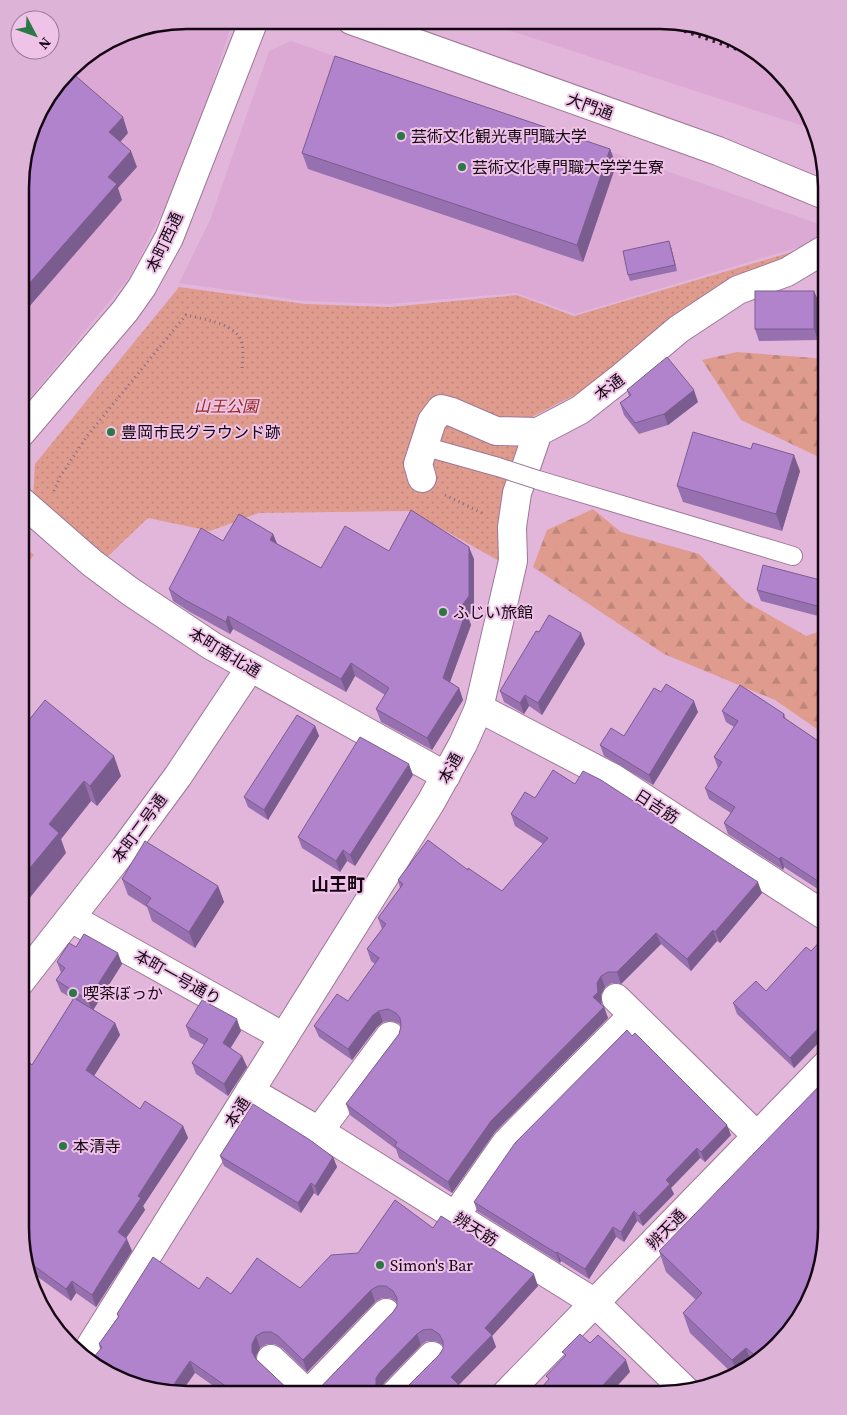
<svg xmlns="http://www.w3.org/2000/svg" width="847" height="1415" viewBox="0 0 847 1415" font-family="'Source Serif 4','Noto Sans JP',serif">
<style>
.built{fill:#dba9d3}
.grass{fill:url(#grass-dots)}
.forest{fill:url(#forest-firs)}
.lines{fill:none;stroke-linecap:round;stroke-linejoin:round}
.lane-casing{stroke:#9e7697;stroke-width:20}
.street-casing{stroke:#9e7697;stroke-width:30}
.secondary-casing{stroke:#9e7697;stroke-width:30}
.path{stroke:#886983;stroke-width:3;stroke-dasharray:1 4;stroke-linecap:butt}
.lane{stroke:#fff;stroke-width:18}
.street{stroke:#fff;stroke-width:28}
.secondary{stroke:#fff;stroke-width:28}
.rail{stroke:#352232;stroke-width:4;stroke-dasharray:2.5 5;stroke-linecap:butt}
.lane-bridge-casing{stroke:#9e7697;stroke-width:20;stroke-linecap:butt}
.lane-bridge{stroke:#fff;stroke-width:18}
.wall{fill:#9771af}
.shaded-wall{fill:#7b5c8f}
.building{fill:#b083cc;stroke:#7b5c8f}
.poi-dot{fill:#2c7746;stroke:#efc3e8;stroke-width:2}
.labels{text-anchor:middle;stroke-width:4;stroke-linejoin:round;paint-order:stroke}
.street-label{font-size:16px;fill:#140612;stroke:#efc3e8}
.poi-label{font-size:16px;fill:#140612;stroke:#efc3e8;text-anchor:start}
.park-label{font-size:16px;font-style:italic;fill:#952918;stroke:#efc3e8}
.neighbourhood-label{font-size:18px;font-weight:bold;fill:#140612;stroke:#efc3e8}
.rim{fill:none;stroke:#140612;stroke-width:2.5}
</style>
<defs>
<pattern id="grass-dots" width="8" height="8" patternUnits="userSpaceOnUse" patternTransform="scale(1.25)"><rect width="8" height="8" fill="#df9c8e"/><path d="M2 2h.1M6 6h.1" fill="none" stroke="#be8579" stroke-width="1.8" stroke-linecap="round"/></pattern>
<pattern id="forest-firs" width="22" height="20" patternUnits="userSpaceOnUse" patternTransform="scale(1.25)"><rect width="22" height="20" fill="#df9c8e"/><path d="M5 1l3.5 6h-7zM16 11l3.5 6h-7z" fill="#be8579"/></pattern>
</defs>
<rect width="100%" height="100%" fill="#e2b6db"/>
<g class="built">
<path d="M187,20h46l-45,141 -57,114 -110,134v-244l16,-52 40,-51 46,-29z"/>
<path d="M480,21h202l80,34 52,68 2,7z"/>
<path d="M291,41l534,185 -9,16 -241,72 -59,-21 -127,11 -85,-3 -125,-18 31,-63 59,-169z"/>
</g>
<g class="grass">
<path d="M809,247l-215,138 -66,34 -27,143 -91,-51 -151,2 -49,18 -62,-13 -42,40 -73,-61 2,-33 144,-177 126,17 85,3 127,-12 57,21z"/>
<path d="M21,544l13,11 -13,16z"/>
</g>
<g class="forest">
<path d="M737,352l90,7v104l-4,-4 -82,-39 -39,-60z"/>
<path d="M593,509l28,23 78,22 46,47 61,35 21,-7v107l-52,-36 -111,-46 -131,-87 14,-37z"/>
</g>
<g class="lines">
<g class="lane-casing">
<g id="lane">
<path d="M423,446l75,21"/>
<path d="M538,480l255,76"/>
</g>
</g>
<g class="street-casing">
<g id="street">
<path d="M422,478l-4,-14 14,-43 9,-12 11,3 44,19 42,1"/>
<path d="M21,501l71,62 39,29 81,54 234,130"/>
<path d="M479,708l134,70 214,139"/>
<path d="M71,918l213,119"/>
<path d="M20,982l105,-134 53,-72 72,-108"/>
<path d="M616,998l141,138"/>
<path d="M250,1091l69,40 276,172 90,87"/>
<path d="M319,1131l71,-95"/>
<path d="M455,1216l51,-73 127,-128"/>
<path d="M83,1358l348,-556 32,-58 16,-36 34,-147 -1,-34 5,-34 21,-61 42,-22 42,-33 57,-48 59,-39 49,-18 40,-24"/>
<path d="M271,1359l37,35"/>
<path d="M308,1394l78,-81"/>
<path d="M395,1394l37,-38"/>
<path d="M505,1395l322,-331"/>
</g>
</g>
<g class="secondary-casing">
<g id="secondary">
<path d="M351,20l367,131 109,45"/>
<path d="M21,433l104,-122 17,-24 27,-49 85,-218"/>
</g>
</g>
<g class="path">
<path d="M54,491l6,-14 27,-41 99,-121c17,4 53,9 56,29 2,9 0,19 0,28"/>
<path d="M445,495l39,19"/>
</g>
<use href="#lane" class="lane"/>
<use href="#street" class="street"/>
<use href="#secondary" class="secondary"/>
<path class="rail" d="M656,21l110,38"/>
<g class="lane-bridge-casing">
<path id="lane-bridge" d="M498,467l40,13"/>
</g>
<use href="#lane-bridge" class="lane-bridge"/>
</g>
<g class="wall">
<path d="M610,149l6,16 -33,97 -275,-93 -6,-16z"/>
<path d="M671,247l6,24 -47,10 -2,-6z"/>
<path d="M827,268v23l-5,-11z"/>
<path d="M819,302l-1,38 -59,1 -4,-12z"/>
<path d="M627,390l71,12 -30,23 -29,9 -15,-19 -4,-12 9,-7z"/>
<path d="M800,471l-18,60 -99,-29 -6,-16z"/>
<path d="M273,534l4,10 44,24 68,-17 85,8v50l-6,8 3,8 -21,57 9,6 4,12 -31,50 -51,-28 -5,-13 9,-14 -30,-19 -9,16 -113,-63 -3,5 -40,-22 -17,-11 -4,-12 54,-48z"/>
<path d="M824,581l-2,36 -61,-16 -4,-11z"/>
<path d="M585,644l-43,71 -13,-9 -5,8 -20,-12 -4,-11z"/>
<path d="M661,692l37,20 -45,73 -49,-29 -4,-11 24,-9z"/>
<path d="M722,711l62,3 2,5 41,28v148l-43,-28 -1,3 -55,-36 -4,-11 7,-10 -22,-14 -4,-11 13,-20 -4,-11 20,-30 -8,-5z"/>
<path d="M315,726l4,10 -51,84 -20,-13 -4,-10z"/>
<path d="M21,730l100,46 -24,30 -6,-5 -30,38 5,14z"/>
<path d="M413,775l-58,91 -8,-5 -7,11 -38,-24 -4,-11z"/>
<path d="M575,784l187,109 -42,50 -3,-2 -26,30 -30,-27 -40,40 -9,-1 -7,4 -4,8v9l3,3 4,11 -113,114 -43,61 -53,-35 -3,-9 -46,-34 -4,-11 53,-70 2,-8 -1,-2 -8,-3 -9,1 -6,5 -25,33 -33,-23 -5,-11 34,-25 27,-37 -4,-3 -4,-12 15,-20 -4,-11 22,-30 -2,-8 70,-10 34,21 41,-47 -28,-18 -4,-12 24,-16z"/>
<path d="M122,879l96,7 6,16 -29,46 -43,-27 -5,-14 -19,-12z"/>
<path d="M827,934v100l-33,34 -57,-54 -4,-11 33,-12 45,-40z"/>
<path d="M76,947l46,17 -29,46 22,13 5,12 -26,41 46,33 43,17 5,12 -45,68 2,4 -19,28 6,13 -36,56 -20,-14 -5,8 -40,-29 -1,-3 -2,-1 -8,-40 12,-163 41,-66 -12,-7 -5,-12 5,-7 -4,-11z"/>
<path d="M186,1026l55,5 -11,17 12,8 5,11 -19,29 -32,-22 -4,-11 12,-18 -14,-8z"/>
<path d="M731,1135l-26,27 -5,-4 -29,30 3,6 -31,32 -6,-5 -13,21 -8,-5 -27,42 -28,-18 -1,2 -83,-52 -3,-9z"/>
<path d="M220,1156l113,1 4,10 -19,29 -4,-3 -13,20 -77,-47z"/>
<path d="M433,1228l105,58 -46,50 4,11 -37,37 -57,9 37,-38 4,-6v-4l-8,-4h-8l-6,4 -37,38 -4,7 -65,3 78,-81 4,-6v-4l-7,-4h-8l-7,4 -68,70 -25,-24 -7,-4h-8l-7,4 -4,8v3l37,35h-68l-30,-21 -95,-24 -1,-5 19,-27 -1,-3 82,-25 32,5 69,-6 58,-35z"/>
<path d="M659,1251l134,79 -59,45 -44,-42 -7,-20 13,-13 -30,-28z"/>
</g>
<g class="shaded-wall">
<path d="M123,117l5,16 -13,15 -6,-16z"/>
<path d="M610,149l6,16 -33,97 -6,-17z"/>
<path d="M131,151l6,16 -19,21 4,12 -101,116v-23l87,-116z"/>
<path d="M669,241l2,6 6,24 -2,-6z"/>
<path d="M814,291l5,11 -1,38 -4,-11z"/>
<path d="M694,390l4,12 -30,23 -4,-11z"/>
<path d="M794,455l6,16 -18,60 -6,-17z"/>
<path d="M273,534l5,12 -8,-6z"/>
<path d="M469,547l5,12v50l-6,8 3,8 -24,65 -4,-12 18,-71z"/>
<path d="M824,581l3,8v7l-5,21 -5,-11z"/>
<path d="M228,616l5,13 -3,5 -4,-12z"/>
<path d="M581,633l4,11 -43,71 -4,-12z"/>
<path d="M351,663l4,13 -9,16 -5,-13z"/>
<path d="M459,688l4,12 -31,50 -5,-12z"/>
<path d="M525,695l4,11 -5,8 -4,-11z"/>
<path d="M694,701l4,11 -45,73 -4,-10z"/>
<path d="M315,726l4,10 -51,84 -4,-10z"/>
<path d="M114,756l7,20 -24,30 -7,-20z"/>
<path d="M409,764l4,11 -58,91 -5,-11z"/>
<path d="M84,781l7,20 -30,38 5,14 -46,57v-30l29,-56z"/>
<path d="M343,850l4,11 -7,11 -4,-11z"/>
<path d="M781,857l3,10 -1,3 -4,-11z"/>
<path d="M758,882l4,11 -42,50 -5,-11z"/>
<path d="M218,886l6,16 -29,46 -6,-16z"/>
<path d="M713,930l4,11 -26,30 -4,-12z"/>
<path d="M656,933l5,11 -40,40 -4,-12z"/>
<path d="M118,953l4,11 -30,48 -4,-12z"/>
<path d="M601,976l4,11 -4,8 1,8 -5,5 -4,-11 4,-14z"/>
<path d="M604,1007l4,11 -113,114 -43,61 -4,-11 43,-61z"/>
<path d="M379,1011l4,11 -6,5 -25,33 -4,-11 25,-34z"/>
<path d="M237,1019l4,12 -14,23 -4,-11z"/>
<path d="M827,1019v15l-33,34 -4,-10z"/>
<path d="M115,1023l5,12 -30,47 -4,-12z"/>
<path d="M242,1056l5,11 -19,29 -4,-12z"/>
<path d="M727,1125l4,10 -26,27 -4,-10z"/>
<path d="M183,1126l5,12 -45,68 2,4 -23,34 -4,-12 20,-36z"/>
<path d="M697,1148l3,10 -29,30 3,6 -31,32 -4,-10 27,-36z"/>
<path d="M333,1157l4,10 -19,29 -3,-10z"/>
<path d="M311,1183l3,10 -13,20 -3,-10z"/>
<path d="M634,1211l3,10 -13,21 -3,-10z"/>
<path d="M613,1227l3,10 -27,42 -4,-10z"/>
<path d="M127,1239l5,12 -36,56 -4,-12z"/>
<path d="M557,1252l4,9 -1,2 -4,-10z"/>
<path d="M534,1274l4,12 -46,50 4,11 -40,41 -5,-11 34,-49z"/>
<path d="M72,1281l4,12 -5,8 -5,-12z"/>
<path d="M371,1290l4,12 -68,70 -4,-12z"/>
<path d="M798,1320l-5,10 -15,11z"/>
<path d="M417,1334l4,11 -37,38 -4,7v4l-4,-8v-8l4,-6z"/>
<path d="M256,1336l4,12 -4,8v8l-4,-12v-8z"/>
<path d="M746,1348l5,14 -14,10 -5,-12z"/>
<path d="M626,1360l4,12 -21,23h-15z"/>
<path d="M190,1361l5,12 -15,21h-13z"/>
<path d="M465,1391l2,3h-5z"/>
</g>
<g class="building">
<path d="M335,56l275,93 -33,96 -275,-92z"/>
<path d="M70,71l53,46 -14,15 22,19 -23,26 9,7 -96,109v-128l16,-52z"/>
<path d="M669,241l6,24 -47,10 -5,-24z"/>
<path d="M827,268v12h-5z"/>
<rect x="755" y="291" width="59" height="38"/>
<path d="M667,357l27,33 -30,24 -29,9 -15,-20 11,-8 -4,-5z"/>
<path d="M693,432l58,17 2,-6 41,12 -18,59 -99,-28z"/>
<path d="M411,510l58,37v49l-8,11 5,5 -23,66 16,10 -32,50 -51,-29 13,-21 -38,-25 -10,16 -113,-63 -2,6 -41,-22 -16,-11 32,-61 22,13 16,-27 34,20 -3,6 51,28 24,-42 44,25z"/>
<path d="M763,565l61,16 -7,25 -60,-16z"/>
<path d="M549,615l32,18 -43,70 -13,-8 -5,8 -20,-12 36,-60 3,1z"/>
<path d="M666,684l28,17 -45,74 -49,-30 11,-17 13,8 30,-48 7,4z"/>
<path d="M740,685l44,29 -1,3 44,30v140l-46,-30 -2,2 -55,-36 11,-16 -30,-19 17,-26 -8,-5 24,-36 -16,-10z"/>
<path d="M45,700l69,56 -24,30 -6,-5 -35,43 10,9 -39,47 1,-150z"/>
<path d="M297,715l18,11 -51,84 -20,-13z"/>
<path d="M360,737l49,27 -59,91 -7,-5 -7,11 -38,-24z"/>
<path d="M553,770l22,14 8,-13 18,9 157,102 -43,50 -2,-2 -26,29 -31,-26 -39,39h-9l-7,4 -4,7 1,9 -5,5 11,10 -113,114 -43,61 -53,-36 2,-4 -51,-38 53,-70 2,-8 -1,-8 -4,-5 -8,-4 -9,2 -6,4 -25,34 -34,-23 23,-32 11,7 31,-43 -12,-9 19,-25 -8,-6 25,-34 -5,-4 30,-40 40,30v-2l34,23 46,-53 -37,-24 14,-22 10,6z"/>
<path d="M145,841l73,45 -29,46 -43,-27 5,-7 -29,-19z"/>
<path d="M84,934l34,19 -30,47 -32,-20 9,-12 -8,-6 12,-19 7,4z"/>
<path d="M827,934v85l-37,39 -57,-55 23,-22 10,10 40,-44 5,4z"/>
<path d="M74,998l41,25 -29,47 54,39 5,-8 38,25 -45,70 3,2 -23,34 9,7 -35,56 -20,-14 -6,8 -40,-29 1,-2h-1l-6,-30v-174l12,11z"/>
<path d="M202,1000l35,19 -14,24 19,13 -18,28 -32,-21 16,-24 -22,-13z"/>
<path d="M627,1030l5,6 3,-3 92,92 -26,27 -4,-4 -31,32 4,4 -31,32 -5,-5 -13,21 -8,-5 -28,42 -28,-17 -1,1 -82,-51 41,-59z"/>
<path d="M827,1078v162l-13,52 -16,28 -20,21 -21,16 -11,-9 -14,12 -49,-47 19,-20 -43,-42z"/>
<path d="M253,1104l57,36 23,17 -18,29 -4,-3 -13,20 -78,-47z"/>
<path d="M395,1200l38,28 8,-12 93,58 -49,54 7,7 -41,42 14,14 -3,3h-62l39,-39 4,-6v-8l-4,-7 -8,-5 -8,1 -6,4 -37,38 -4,6v8l4,7 1,1h-67l79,-82 4,-6v-8l-4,-7 -7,-5h-8l-7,4 -68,70 -25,-24 -7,-4h-8l-7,4 -4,8v8l4,7 37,35h-56l-47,-33 -23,33h-2l-75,-32 12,-15 -3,-3 20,-28 -2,-2 36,-57 46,32 8,-12 24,17 26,-36 43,30 31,-33 27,-2z"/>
<path d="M580,1334l10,9 8,-8 28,25 -32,35h-59l14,-16 -3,-3 20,-21 -4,-3z"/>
</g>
<g class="poi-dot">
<circle cx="401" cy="136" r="5"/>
<circle cx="462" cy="167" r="5"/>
<circle cx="111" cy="432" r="5"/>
<circle cx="443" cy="612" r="5"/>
<circle cx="73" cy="993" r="5"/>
<circle cx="63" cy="1146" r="5"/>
<circle cx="380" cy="1265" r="5"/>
</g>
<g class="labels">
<g class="street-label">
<text transform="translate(590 106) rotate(20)" y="6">大門通</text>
<text transform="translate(164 242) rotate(-65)" y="6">本町西通</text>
<text transform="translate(609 387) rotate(-38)" y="6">本通</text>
<text transform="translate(225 652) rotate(31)" y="6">本町南北通</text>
<text transform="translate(450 768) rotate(-62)" y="6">本通</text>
<text transform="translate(657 806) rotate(33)" y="6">日吉筋</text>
<text transform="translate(139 828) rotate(-54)" y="6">本町二号通</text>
<text transform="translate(178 977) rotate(29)" y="6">本町一号通り</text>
<text transform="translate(237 1112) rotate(-58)" y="6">本通</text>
<text transform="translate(476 1229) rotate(32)" y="6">辨天筋</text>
<text transform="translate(666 1229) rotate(-46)" y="6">辨天通</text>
</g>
<g class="poi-label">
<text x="411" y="142">芸術文化観光専門職大学</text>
<text x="472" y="173">芸術文化専門職大学学生寮</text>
<text x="121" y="438">豊岡市民グラウンド跡</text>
<text x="453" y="618">ふじい旅館</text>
<text x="83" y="999">喫茶ぼっか</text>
<text x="73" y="1152">本清寺</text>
<text x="390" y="1271">Simon's Bar</text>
</g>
<g class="park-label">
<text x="226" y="412">山王公園</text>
</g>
<g class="neighbourhood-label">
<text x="338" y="891">山王町</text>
</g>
</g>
<path d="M0 0H847V1415H0ZM187 29H660A158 158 0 0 1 818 187V1228A158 158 0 0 1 660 1386H187A158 158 0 0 1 29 1228V187A158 158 0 0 1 187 29Z" fill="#ddb4d7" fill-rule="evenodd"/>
<path class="rim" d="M187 29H660A158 158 0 0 1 818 187V1228A158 158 0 0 1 660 1386H187A158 158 0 0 1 29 1228V187A158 158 0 0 1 187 29Z"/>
<g transform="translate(35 35) rotate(131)"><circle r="24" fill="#efc3e8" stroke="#977792"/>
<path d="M0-4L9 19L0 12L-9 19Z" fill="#2c7746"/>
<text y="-8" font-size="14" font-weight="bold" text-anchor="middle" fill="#140612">N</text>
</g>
</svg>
